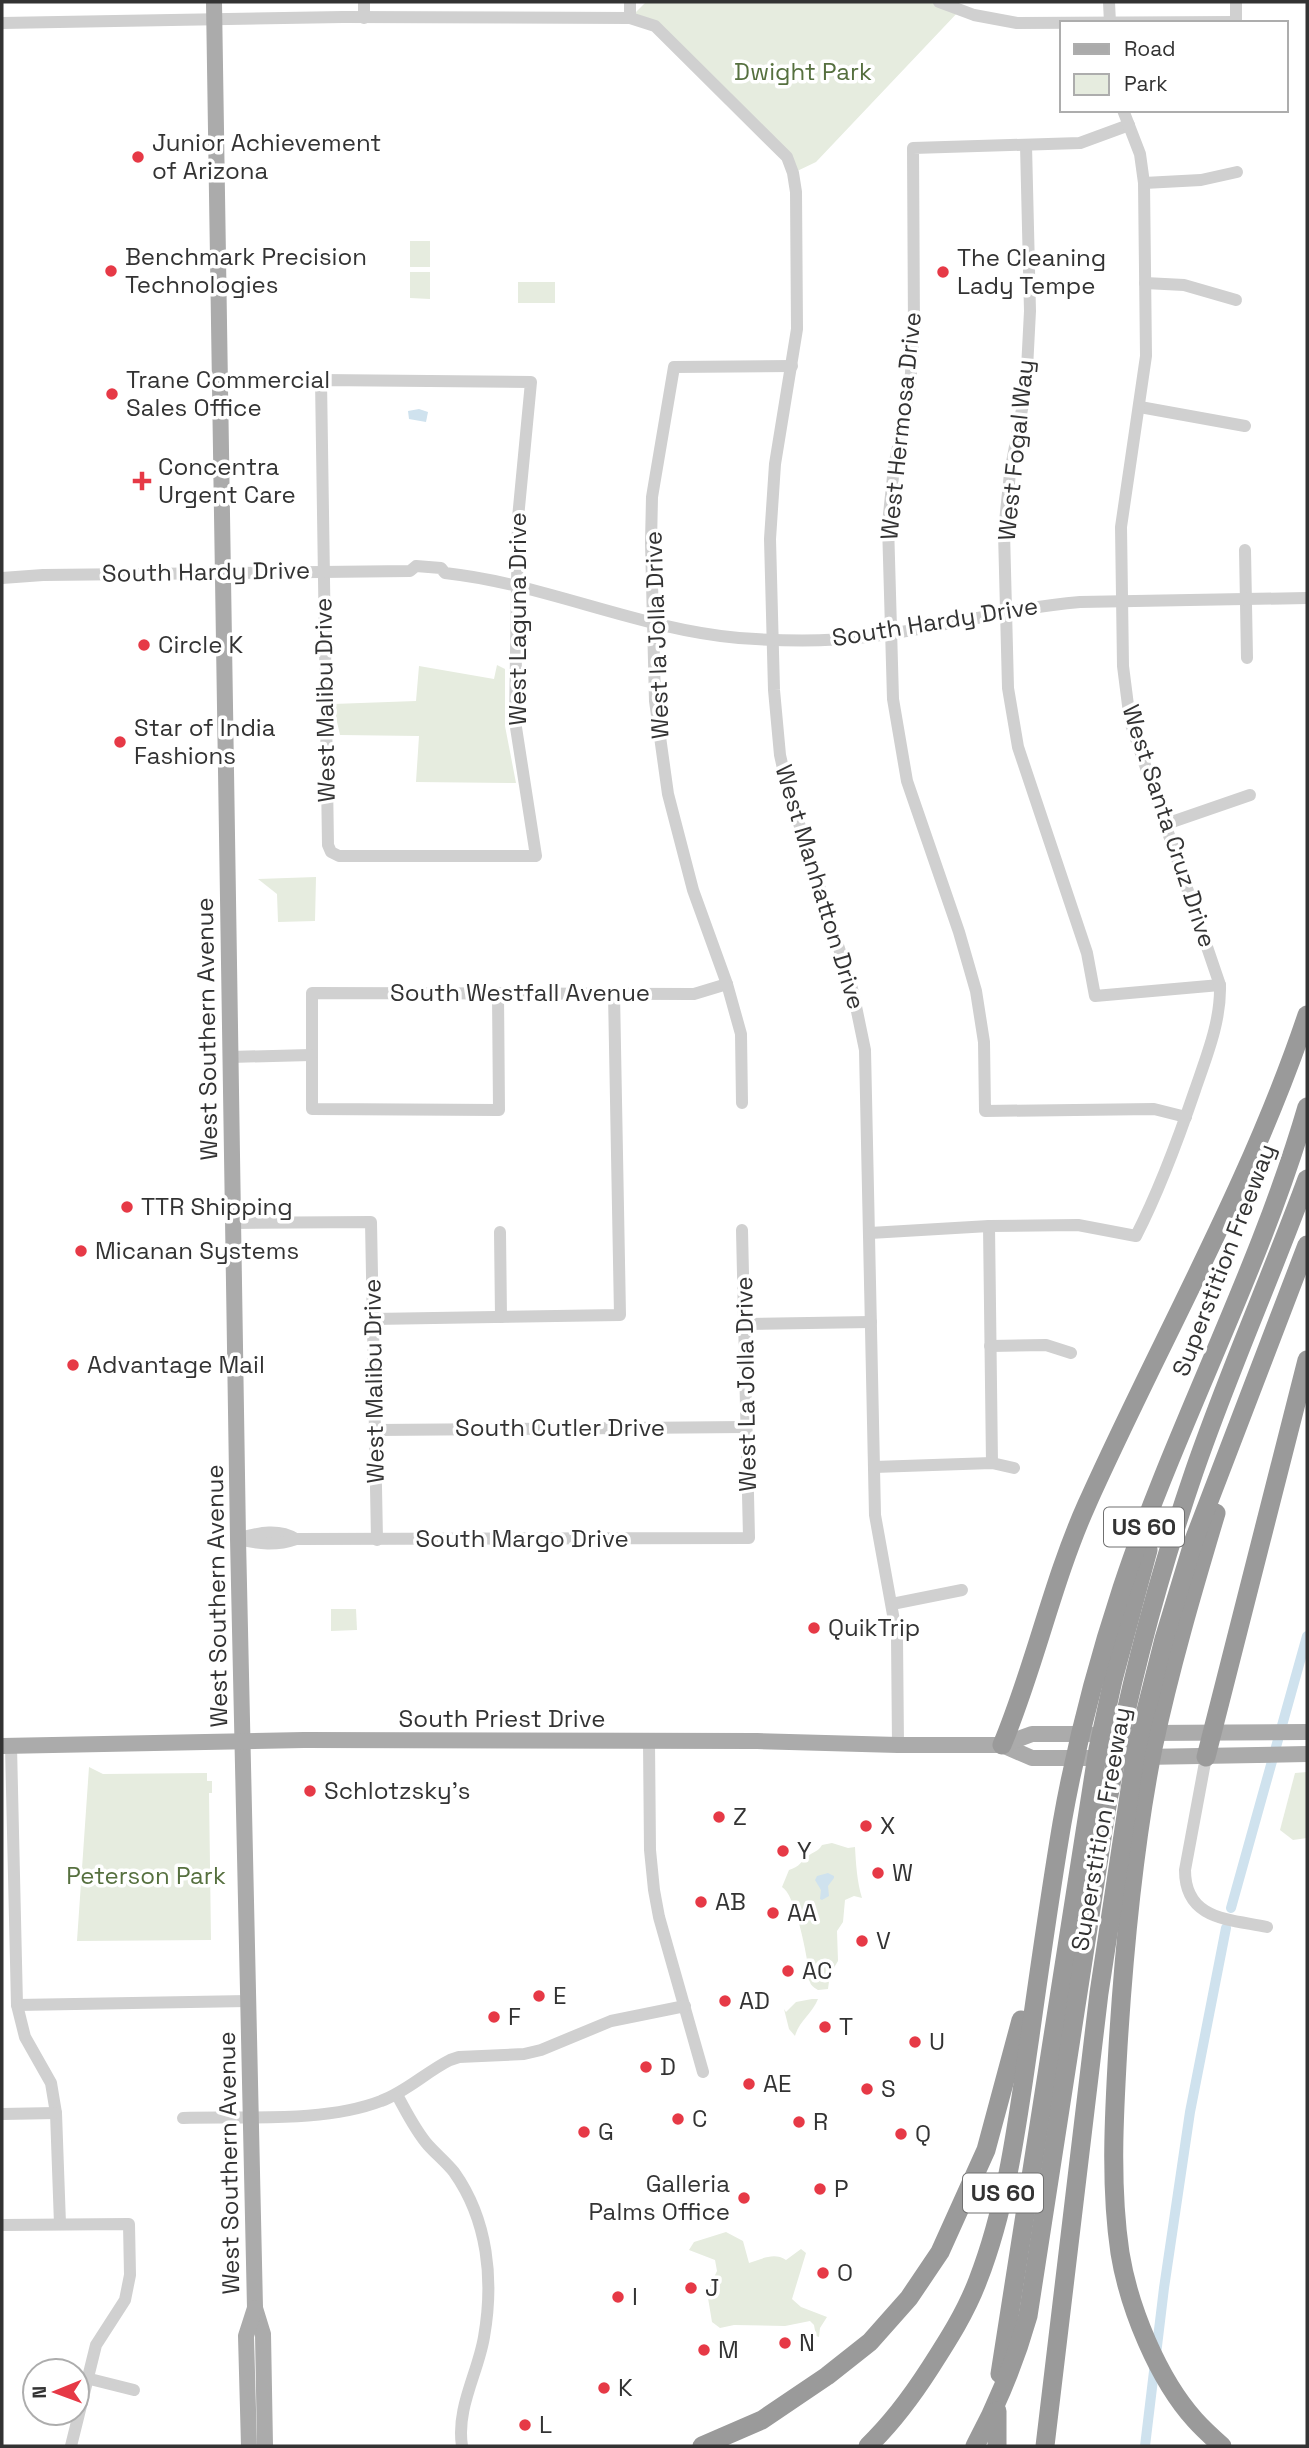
<svg xmlns="http://www.w3.org/2000/svg" width="1309" height="2448" font-family="'Space Grotesk',sans-serif">
<style>
.green{fill:#e6ecdf}
.water{fill:#cfe2ee}
.lines{fill:none;stroke-linecap:round;stroke-linejoin:round}
.canal{stroke:#cfe2ee;stroke-width:10}
.minor{stroke:#d0d0d0;stroke-width:12}
.major{stroke:#ababab;stroke-width:16}
.highway{stroke:#9a9a9a;stroke-width:19}
.poi-dot{fill:#e63946;stroke:#fff;stroke-width:2.5}
.labels{text-anchor:middle;stroke-width:7;stroke-linejoin:round;paint-order:stroke}
.shield{fill:#fff;stroke:#707070;stroke-width:2}
.shield-label{font-size:23px;font-weight:bold;fill:#333}
.park-label{font-size:24px;fill:#56703f;stroke:#fff}
.poi-label{font-size:24px;fill:#333;stroke:#fff;text-anchor:start}
.street-label{font-size:24px;fill:#333;stroke:#fff}
</style>
<rect width="100%" height="100%" fill="#fff"/>
<g class="green">
<path d="M646 2H939L960 10 816 162 793 173 787 157 655 26 630 18Z"/>
<rect x="410" y="241" width="20" height="26"/>
<path d="M410 272H430V299L410 298Z"/>
<rect x="518" y="282" width="37" height="21"/>
<path d="M497 665 505 669V726L516 783 416 782 419 736 340 735 333 704 416 701 419 666 494 679Z"/>
<path d="M316 877 315 921 278 922 277 894 258 879Z"/>
<path d="M331 1609H356L357 1630 331 1631Z"/>
<path d="M89 1767 103 1774 207 1773V1781H212V1793H209L211 1940 77 1941Z"/>
<path d="M1307 1772V1838L1293 1840 1280 1830 1295 1773Z"/>
<path d="M832 1843 848 1848 855 1847C856 1865 857 1881 862 1898L854 1896 845 1900 843 1922 837 1931 838 1961 830 1974 828 1989 818 1990C815 1988 811 1986 810 1982 807 1978 808 1971 808 1966 806 1951 795 1894 782 1887L789 1870C801 1866 800 1862 808 1856 814 1851 818 1852 822 1845Z"/>
<path d="M812 1999H818C812 2014 799 2021 795 2036L789 2029 784 2009 786 2012 796 2002Z"/>
<path d="M726 2232 743 2241 749 2263C762 2259 774 2252 786 2260L801 2249 806 2253 792 2299 801 2307 827 2317 820 2328 819 2337 816 2336 814 2325 810 2321 785 2326 734 2325 720 2328 712 2322 707 2292 717 2271 715 2260 689 2250 694 2242Z"/>
</g>
<g class="water">
<path d="M419 409 428 412 426 422 409 419 408 411Z"/>
<path d="M828 1873 834 1876V1878L828 1886 829 1896 822 1900 820 1899 821 1890 815 1880 817 1876Z"/>
</g>
<g class="lines">
<g class="canal">
<path d="M1231 1908 1307 1636"/>
<path d="M1145 2446 1164 2288 1190 2112 1226 1928"/>
</g>
<g class="minor">
<path d="M364 2V18"/>
<path d="M630 2V18"/>
<path d="M939 2 974 15 1017 23 1236 22"/>
<path d="M1109 2 1110 23"/>
<path d="M1236 2V23"/>
<path d="M2 23 343 17 630 18 655 26 787 157 793 173 796 192 797 329 775 464 770 539 774 690 780 755 787 786 853 992 865 1050 875 1515 897 1637 898 1745"/>
<path d="M1129 125 1080 143 913 148 914 331 910 386 894 467 888 524 893 699 907 781 959 932 976 991 984 1042 985 1111 1154 1109 1186 1117"/>
<path d="M1026 145 1030 311 1026 388 1010 473 1004 532 1008 688 1018 747 1087 953 1095 996 1220 985"/>
<path d="M1144 183 1201 180 1237 172"/>
<path d="M1145 283 1184 285 1236 300"/>
<path d="M321 380 531 382 518 518 515 721 536 856H339L331 852 328 845Z"/>
<path d="M1140 407 1245 426"/>
<path d="M1245 550 1247 658"/>
<path d="M2 578 43 575 410 571 416 566 441 568 445 573C545 584 638 629 739 638 781 641 824 642 866 637 938 629 1008 608 1080 602L1307 598"/>
<path d="M1166 824 1250 795"/>
<path d="M498 994 499 1110 312 1109V993L694 994 727 984"/>
<path d="M230 1057 311 1055"/>
<path d="M742 1103 741 1034 727 984 693 890 668 794 655 701 651 543 652 497 674 367 792 366"/>
<path d="M234 1223 371 1222 377 1540"/>
<path d="M989 1226 992 1463"/>
<path d="M500 1232 501 1317"/>
<path d="M870 1233 989 1226 1078 1225 1136 1236C1160 1189 1178 1140 1195 1090 1207 1055 1221 1021 1220 985L1130 721 1123 666 1121 527 1146 356 1144 183 1140 154 1123 110"/>
<path d="M373 1319 620 1315 614 993"/>
<path d="M744 1324 871 1322"/>
<path d="M990 1346 1046 1345 1071 1353"/>
<path d="M375 1430 746 1427"/>
<path d="M874 1467 992 1463 1014 1468"/>
<path d="M239 1538C259 1533 278 1528 296 1539"/>
<path d="M238 1539C259 1544 276 1546 296 1539L749 1538 742 1230"/>
<path d="M892 1604 962 1590"/>
<path d="M649 1742 650 1850 654 1890 659 1917 703 2072"/>
<path d="M11 1746 17 2005 25 2037 51 2083 56 2113 60 2224"/>
<path d="M1206 1757 1185 1870C1185 1920 1229 1919 1267 1927"/>
<path d="M17 2005 248 2001"/>
<path d="M397 2095C406 2111 415 2130 428 2145 436 2154 446 2162 454 2172 488 2220 494 2280 484 2337 478 2373 456 2408 462 2446"/>
<path d="M2 2114 56 2113"/>
<path d="M183 2118C244 2116 324 2123 381 2101 406 2092 426 2072 450 2060L459 2057 524 2054 541 2050 611 2021 685 2006"/>
<path d="M2 2225 129 2224 130 2275 125 2300 96 2345 71 2446"/>
<path d="M86 2378 134 2390"/>
</g>
<g class="major">
<path d="M214 2 238 1539 255 2308 263 2334 265 2446"/>
<path d="M1147 1733 1307 1732"/>
<path d="M1002 1745 1032 1758H1109"/>
<path d="M2 1746 304 1740 757 1741 898 1745H1002L1032 1734H1089"/>
<path d="M1142 1757 1307 1754"/>
<path d="M249 2446 246 2336 255 2308"/>
</g>
<g class="highway">
<path d="M1216 1513C1193 1590 1170 1668 1153 1748 1134 1844 1124 1949 1118 2047 1114 2115 1110 2186 1120 2253 1129 2308 1158 2379 1195 2420 1204 2430 1213 2438 1222 2446"/>
<path d="M1002 1745C1035 1666 1052 1582 1087 1504 1160 1341 1250 1185 1307 1015"/>
<path d="M1206 1757 1307 1360"/>
<path d="M1000 2374 1098 1749 1113 1680 1148 1550"/>
<path d="M702 2446 762 2420 827 2376 870 2342 909 2298 940 2252 986 2150 1021 2020"/>
<path d="M868 2446C892 2423 912 2396 930 2368 948 2340 966 2312 978 2280 1008 2203 1018 2117 1030 2036 1040 1965 1050 1894 1062 1823 1076 1744 1097 1664 1122 1588 1176 1425 1259 1272 1307 1107"/>
<path d="M975 2446C997 2405 1015 2362 1028 2316L1106 1812C1126 1697 1156 1583 1194 1472 1228 1373 1271 1277 1307 1179"/>
<path d="M997 2446V2411"/>
<path d="M1045 2446 1099 1993 1136 1750 1164 1639 1194 1540 1307 1245"/>
</g>
</g>
<g class="poi-dot">
<circle cx="138" cy="157" r="7"/>
<circle cx="111" cy="271" r="7"/>
<circle cx="943" cy="272" r="7"/>
<circle cx="112" cy="394" r="7"/>
<path d="M138.5 470.5h7v7h7v7h-7v7h-7v-7h-7v-7h7z"/>
<circle cx="144" cy="645" r="7"/>
<circle cx="120" cy="742" r="7"/>
<circle cx="127" cy="1207" r="7"/>
<circle cx="81" cy="1251" r="7"/>
<circle cx="73" cy="1365" r="7"/>
<circle cx="814" cy="1628" r="7"/>
<circle cx="310" cy="1791" r="7"/>
<circle cx="719" cy="1817" r="7"/>
<circle cx="866" cy="1826" r="7"/>
<circle cx="783" cy="1851" r="7"/>
<circle cx="878" cy="1873" r="7"/>
<circle cx="701" cy="1902" r="7"/>
<circle cx="773" cy="1913" r="7"/>
<circle cx="862" cy="1941" r="7"/>
<circle cx="788" cy="1971" r="7"/>
<circle cx="539" cy="1996" r="7"/>
<circle cx="725" cy="2001" r="7"/>
<circle cx="494" cy="2017" r="7"/>
<circle cx="825" cy="2027" r="7"/>
<circle cx="915" cy="2042" r="7"/>
<circle cx="646" cy="2067" r="7"/>
<circle cx="749" cy="2084" r="7"/>
<circle cx="867" cy="2089" r="7"/>
<circle cx="678" cy="2119" r="7"/>
<circle cx="799" cy="2122" r="7"/>
<circle cx="584" cy="2132" r="7"/>
<circle cx="901" cy="2134" r="7"/>
<circle cx="820" cy="2189" r="7"/>
<circle cx="744" cy="2198" r="7"/>
<circle cx="823" cy="2273" r="7"/>
<circle cx="691" cy="2288" r="7"/>
<circle cx="618" cy="2297" r="7"/>
<circle cx="785" cy="2343" r="7"/>
<circle cx="704" cy="2350" r="7"/>
<circle cx="604" cy="2388" r="7"/>
<circle cx="525" cy="2425" r="7"/>
</g>
<g class="labels">
<g class="shield">
<rect x="1104" y="1507.5" width="80" height="39" rx="5"/>
<rect x="963" y="2173.5" width="80" height="39" rx="5"/>
</g>
<g class="shield-label">
<text x="1144" y="1535">US 60</text>
<text x="1003" y="2201">US 60</text>
</g>
<g class="park-label">
<text x="803" y="80">Dwight Park</text>
<text x="146" y="1884">Peterson Park</text>
</g>
<g class="poi-label">
<text x="152" y="151">Junior Achievement<tspan x="152" dy="28">of Arizona</tspan></text>
<text x="125" y="265">Benchmark Precision<tspan x="125" dy="28">Technologies</tspan></text>
<text x="957" y="266">The Cleaning<tspan x="957" dy="28">Lady Tempe</tspan></text>
<text x="126" y="388">Trane Commercial<tspan x="126" dy="28">Sales Office</tspan></text>
<text x="158" y="475">Concentra<tspan x="158" dy="28">Urgent Care</tspan></text>
<text x="158" y="653">Circle K</text>
<text x="134" y="736">Star of India<tspan x="134" dy="28">Fashions</tspan></text>
<text x="141" y="1215">TTR Shipping</text>
<text x="95" y="1259">Micanan Systems</text>
<text x="87" y="1373">Advantage Mail</text>
<text x="828" y="1636">QuikTrip</text>
<text x="324" y="1799">Schlotzsky's</text>
<text x="733" y="1825">Z</text>
<text x="880" y="1834">X</text>
<text x="797" y="1859">Y</text>
<text x="892" y="1881">W</text>
<text x="715" y="1910">AB</text>
<text x="787" y="1921">AA</text>
<text x="876" y="1949">V</text>
<text x="802" y="1979">AC</text>
<text x="553" y="2004">E</text>
<text x="739" y="2009">AD</text>
<text x="508" y="2025">F</text>
<text x="839" y="2035">T</text>
<text x="929" y="2050">U</text>
<text x="660" y="2075">D</text>
<text x="763" y="2092">AE</text>
<text x="881" y="2097">S</text>
<text x="692" y="2127">C</text>
<text x="813" y="2130">R</text>
<text x="598" y="2140">G</text>
<text x="915" y="2142">Q</text>
<text x="730" y="2192" text-anchor="end">Galleria<tspan x="730" dy="28">Palms Office</tspan></text>
<text x="834" y="2197">P</text>
<text x="837" y="2281">O</text>
<text x="705" y="2296">J</text>
<text x="632" y="2305">I</text>
<text x="799" y="2351">N</text>
<text x="718" y="2358">M</text>
<text x="618" y="2396">K</text>
<text x="539" y="2433">L</text>
</g>
<g class="street-label">
<text transform="translate(901 426) rotate(-84)" y="8">West Hermosa Drive</text>
<text transform="translate(1016 450) rotate(-84)" y="8">West Fogal Way</text>
<text transform="translate(206 572) rotate(-1)" y="8">South Hardy Drive</text>
<text transform="translate(518 619) rotate(-90)" y="8">West Laguna Drive</text>
<text transform="translate(935 622) rotate(-9)" y="8">South Hardy Drive</text>
<text transform="translate(657 635) rotate(-92)" y="8">West la Jolla Drive</text>
<text transform="translate(325 700) rotate(-91)" y="8">West Malibu Drive</text>
<text transform="translate(1169 826) rotate(72)" y="8">West Santa Cruz Drive</text>
<text transform="translate(820 887) rotate(73)" y="8">West Manhatton Drive</text>
<text x="520" y="1001">South Westfall Avenue</text>
<text transform="translate(207 1029) rotate(-91)" y="8">West Southern Avenue</text>
<text transform="translate(1224 1260) rotate(-69)" y="8">Superstition Freeway</text>
<text transform="translate(374 1381) rotate(-91)" y="8">West Malibu Drive</text>
<text transform="translate(746 1384) rotate(-91)" y="8">West La Jolla Drive</text>
<text x="560" y="1436">South Cutler Drive</text>
<text x="522" y="1547">South Margo Drive</text>
<text transform="translate(217 1596) rotate(-91)" y="8">West Southern Avenue</text>
<text x="502" y="1727">South Priest Drive</text>
<text transform="translate(1101 1829) rotate(-80)" y="8">Superstition Freeway</text>
<text transform="translate(229 2163) rotate(-91)" y="8">West Southern Avenue</text>
</g>
</g>
<rect width="1309" height="2448" fill="none" stroke="#333333" stroke-width="7"/>
<rect x="1060" y="21" width="228" height="91" fill="#ffffff" stroke="#adadad" stroke-width="2"/>
<rect x="1074" y="44" width="35" height="10" fill="#ababab" stroke="#adadad" stroke-width="2"/>
<text x="1124" y="56" font-size="21" fill="#333333">Road</text>
<rect x="1074" y="74" width="35" height="21" fill="#e6ecdf" stroke="#adadad" stroke-width="2"/>
<text x="1124" y="91" font-size="21" fill="#333333">Park</text>
<g transform="translate(56 2392) rotate(269)"><circle r="33" fill="#ffffff" stroke="#adadad" stroke-width="2"/>
<path d="M0-5L12 26L0 18L-12 26Z" fill="#e63946"/>
<text y="-10" font-size="19" font-weight="bold" text-anchor="middle" fill="#333333">N</text>
</g>
</svg>
